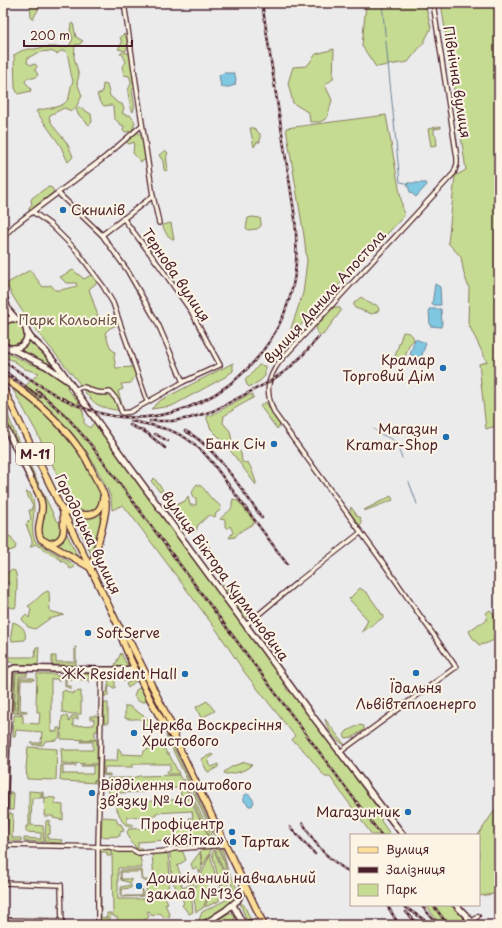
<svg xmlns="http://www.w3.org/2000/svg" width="502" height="928" font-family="'Playpen Sans',sans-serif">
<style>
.green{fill:#c5db91;stroke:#887d5e}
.water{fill:#80c8e1;stroke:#6a8498}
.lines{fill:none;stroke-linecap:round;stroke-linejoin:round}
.stream{stroke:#6a8498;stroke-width:1}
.street-casing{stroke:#4a1f2b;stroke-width:6}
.secondary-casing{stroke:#4a1f2b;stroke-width:8}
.primary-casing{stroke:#4a1f2b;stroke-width:8}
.street{stroke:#fcf5e5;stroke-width:3.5}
.secondary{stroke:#fcf5e5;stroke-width:5}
.primary{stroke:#fcde96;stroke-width:5.5}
.rail-casing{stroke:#4a1f2b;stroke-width:2.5}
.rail{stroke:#fcf5e5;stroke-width:1;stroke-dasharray:3;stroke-linecap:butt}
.poi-dot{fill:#1f6fb2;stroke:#fcf5e5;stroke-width:1.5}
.labels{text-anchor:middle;stroke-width:4;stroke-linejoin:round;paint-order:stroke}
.shield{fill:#fcf5e5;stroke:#7f5f63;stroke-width:1}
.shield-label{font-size:13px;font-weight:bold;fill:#4a1f2b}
.street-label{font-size:14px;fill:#4a1f2b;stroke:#fcf5e5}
.poi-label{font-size:14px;fill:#4a1f2b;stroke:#fcf5e5;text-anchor:start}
.park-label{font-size:14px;fill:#694e44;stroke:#fcf5e5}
</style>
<rect width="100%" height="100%" fill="#ecebec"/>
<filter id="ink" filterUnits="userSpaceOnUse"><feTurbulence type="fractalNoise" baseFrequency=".025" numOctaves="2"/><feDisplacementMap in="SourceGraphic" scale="8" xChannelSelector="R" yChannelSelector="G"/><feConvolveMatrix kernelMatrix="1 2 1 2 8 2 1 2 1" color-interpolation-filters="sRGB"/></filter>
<g filter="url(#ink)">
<g class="green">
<path d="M30 3H38L36 6 39 8 33 19 31 18Z"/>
<path d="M366 3H425L431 28 424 42 408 62 376 67 362 46Z"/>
<path d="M441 3H499V425L486 429 479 364 487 362 468 323 469 288 464 274 461 257 448 243 455 176 466 170Z"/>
<path d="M73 23 76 37 83 41 80 44 75 45 74 57 79 76 77 82 82 96 75 109 72 111 64 108 50 115 49 117C52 126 58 132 64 139 68 144 71 151 73 157L68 162 60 145 36 111C46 107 64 110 69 97 71 91 70 86 73 81 70 73 69 56 66 51H61L57 54C48 48 36 53 28 58L27 63 31 65 35 64 37 66 35 70 38 75 34 78H27L25 82 30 87 31 91 18 94 15 88 14 55 21 51 28 49H35L44 47H66L70 45 73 38 70 30 71 24Z"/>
<path d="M124 34C129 39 128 45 126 51L118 49 122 43 120 37Z"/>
<path d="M334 49 333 79 325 85 332 100 327 118 320 122H310L309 113 293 103 288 83 293 67 307 66 316 54Z"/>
<path d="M123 52 131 54C133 65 134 76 135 87L132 90C133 98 136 106 133 112L131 108 128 93C128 85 134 85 129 76L124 75 122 66 126 62 123 55 120 54Z"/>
<path d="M103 84 107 85 110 96 118 103 122 104 124 109 122 113 126 115H130L135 122 132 131 125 132 123 131 124 126 121 125 114 118 113 107 111 105 104 106 99 100 97 94 102 93Z"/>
<path d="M79 107 91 114 92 122 89 125 78 114 76 109Z"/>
<path d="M386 115 404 216 287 340 303 293 307 261 304 236 286 128Z"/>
<path d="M441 126V128L434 129V134L436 136 437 145 431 146 428 129Z"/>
<path d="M250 128H254L260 134V142H257L254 147Z"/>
<path d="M136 132C146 135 143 144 145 152 145 155 146 157 146 159L141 162 133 153 134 142 129 144 126 142V139Z"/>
<path d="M166 151 168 153C164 159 170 166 166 171L164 170 163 161 159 155 163 152Z"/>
<path d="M49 187 52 188 54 192 29 211V207L32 205 31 200 32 198 46 188Z"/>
<path d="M253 217 260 218 261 222V226L257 229 248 230 246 228 248 218Z"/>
<path d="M171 223 174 240 167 235 162 225Z"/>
<path d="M30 270 43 287 51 285 55 290H61L77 286 76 283H66L60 277 73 270 84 279 91 275 98 282 89 289 99 319 114 321 117 325 110 328 105 333 111 349 115 352 114 358 116 368 133 367 136 374 131 383 121 384 123 389 118 391 124 411C116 410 106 409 98 405 88 399 83 388 76 379 52 349 24 319 6 284Z"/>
<path d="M361 297C364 299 366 301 369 303 374 305 377 303 379 309L378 311 372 314 355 308 354 306V303Z"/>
<path d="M334 307H337L340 308 341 311 323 335H320L317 333 316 327Z"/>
<circle cx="13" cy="333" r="12"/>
<path d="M403 332C410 333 412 333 414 340L409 345 404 360 394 359Z"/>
<path d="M30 340 40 348 58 369 21 350 27 345Z"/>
<path d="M3 351 24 361 54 373 68 386 67 389C77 400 85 407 84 423L90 428 94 422 284 682 283 683 287 688 286 689 288 691 292 692 382 814V817L381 821 391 835H372L330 777H325C315 764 305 750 292 740L295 736 245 673 218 632 134 519 123 505 112 510 111 498 107 488 86 450H83C67 426 46 406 23 388L39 373 25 369 14 361 3 356Z"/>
<path d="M233 363V371L225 377 172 406 151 409 161 400Z"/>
<path d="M259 365 265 366V376L260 381 249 387 247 385 245 379 249 377Z"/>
<path d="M11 386 29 399 44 412 75 447 101 493 102 496 98 508 88 514 76 511 73 507 36 431Z"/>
<path d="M253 394V398L232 410H233L224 416 223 423 230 431 232 441 237 442V448L241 453 242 462C244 463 247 462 248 463 250 464 255 479 256 482V485L224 442 211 429 207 419V416L212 415 246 396Z"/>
<path d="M266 402 280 425 277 429 260 406Z"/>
<path d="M3 403 17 438 55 518 61 525V534L56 540H47L42 536C39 525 45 511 44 499L3 416Z"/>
<path d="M154 478 163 490 160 492 151 481Z"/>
<path d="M197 484C205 487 206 493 211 498 215 503 220 502 221 510L216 513 215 517 209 515 198 525 196 531 191 533 189 531 174 510 176 505 185 501 188 496 190 505H196V498H193C191 493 194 487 197 484Z"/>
<path d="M26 492 30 493C40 510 27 526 36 542L70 562 75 567 70 569 67 564 35 544 31 547H30L32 544V540L26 524 31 519 29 510H32L31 508 33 507Z"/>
<path d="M391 496 393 500 364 511V510Z"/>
<path d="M233 499 238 501 254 521V523C246 529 241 529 235 537L229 538 233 532 230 526 227 529 225 526V520L220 519C224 514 230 512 232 507V503Z"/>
<path d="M103 507 104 509 92 556 73 516 88 517Z"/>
<path d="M351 507 358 517H360L361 518 360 519 362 523 359 525 350 512Z"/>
<path d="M66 532 79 559 55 544 63 540Z"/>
<path d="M7 535 11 537 16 545 15 549 3 553V536Z"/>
<path d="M199 535 209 546 210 551H208L200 546V541L197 536Z"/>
<path d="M12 570 15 571C19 581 16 595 16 606L15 608 9 607V583L6 582 5 576 9 571Z"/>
<path d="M223 584 244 612 249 617C245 618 243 616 241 613V611L222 586Z"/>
<path d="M360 588 367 593 380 611 381 614H383L384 617 362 632 368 620 349 599Z"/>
<path d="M48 591 49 592 50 611 64 615 49 619 35 629 28 627 22 619 24 616 26 615 29 618 31 609 28 606C36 602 39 594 48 591Z"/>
<path d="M490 610 493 613 495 618 499 620C499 624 500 630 499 634 496 641 486 644 479 645L472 637 469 631 480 623H483L487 620 486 613Z"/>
<path d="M13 622C21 625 27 629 25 640L12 641 11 635Z"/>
<path d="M36 647H39L38 665H14L13 662H3V657H35Z"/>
<path d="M75 647H76V665H52V656H56V662H75Z"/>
<path d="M121 653 126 663 128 662 127 666 122 667H114Z"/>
<path d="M13 673H15L13 713 11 711Z"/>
<path d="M16 673H27V676H19L17 712 23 714 14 713Z"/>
<path d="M118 673 133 674 136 677V681L128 688 126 684 135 679 133 676 124 681Z"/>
<path d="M37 674H55L57 676H60V681H58L57 679H51V731L57 732V728H60V736L57 740 45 741 43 745H33L31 743H41L42 732 16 730 15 736H13L14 715 23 716V723L39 724 40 712H37V705L36 704Z"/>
<path d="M65 674H89V683L88 680 66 679V686H71V689L65 686Z"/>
<path d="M104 676H115V688H112V686H109L108 696H104V693L107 692 109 680H104Z"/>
<path d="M6 677H7L3 756Z"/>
<path d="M20 678H34V680H21L20 710 27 711V712H18Z"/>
<path d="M141 687 147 700 144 702 138 701 134 696 136 690Z"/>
<path d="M65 690 72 694 74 692 81 691V714H72L62 712V692Z"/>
<path d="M207 701 215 711 201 718 196 707Z"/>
<rect x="104" y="703" width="4" height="20"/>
<path d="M125 706H129L151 721 155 730 153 731 147 728C140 713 136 722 125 718Z"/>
<path d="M63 716H67L69 722 72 716H78V719H73V726L94 725V719H90V716H98V731H95V738L97 740 61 739 62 717Z"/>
<path d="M325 719 345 745C336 741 327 729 325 719Z"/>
<path d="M359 725 364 726V730L353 737 346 738 344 735 347 731Z"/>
<path d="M166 736H168L174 748 219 843 218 844Z"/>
<path d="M97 740V764L61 763 62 762 61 748H64V750H93V742H81V741Z"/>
<path d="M161 741 167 754H169L179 774H167V771H170V764H133V767H105L104 774H110V776L103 775V761H117L118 748 121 751V754L143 755 144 751 154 747Z"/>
<path d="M28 747 57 749 56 780 27 779 26 768Z"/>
<path d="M212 754 213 756 209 758 208 761 209 765 212 767 218 764V767L209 772 207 771 201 759Z"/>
<path d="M245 762 252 764C247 771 234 774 225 774L224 772 233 766Z"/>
<path d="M61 765H76V766H63V774H93V766H81V765H97V780L93 781H97V783L62 781 60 780Z"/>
<path d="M179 775 190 798H179V795H181V788L145 789V792L116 793V800H121V803H117C112 798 105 788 106 780L108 778H132L139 776Z"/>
<path d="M184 779 216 845H213L183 780Z"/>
<path d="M29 791 43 792V797L55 798V804L63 805V820L53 818V816H44L45 798H42V793H41V798H32L31 825 43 826 44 842 24 841V838L41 839V833L26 832V826H29Z"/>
<path d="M10 792H12V794H14L13 810H9Z"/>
<path d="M190 799 201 822H190L189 818H193L192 811 156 813V816L127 817V824H132V827H128L122 821 116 807 117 805 147 803 151 801Z"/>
<path d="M499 804V897L495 894 479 896V835H478Z"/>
<path d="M9 813 13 814 12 838H21V841H11L8 839Z"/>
<path d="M102 817 116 818 118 824H121L124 831 120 832V836L101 837Z"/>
<path d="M50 820 48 825H50V834H48V839L62 840V843L45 842 46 821Z"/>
<path d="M191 823 203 824 212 845 201 846V843L204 842 203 835 167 837V840L138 842V848H142L143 851H138L134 845 132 844 127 832 129 829 155 828 156 829 163 825 185 824 187 827 189 826Z"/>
<path d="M102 848H109L111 850V856H107V852H101V917L107 918V913H111L109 925H99V850Z"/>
<path d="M212 848 203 866 200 849Z"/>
<path d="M219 848 222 849C225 856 225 861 227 868 230 877 239 886 237 896L228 877 226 863Z"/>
<path d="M215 849H218L225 864V874Z"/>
<path d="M114 850 132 851 140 856 142 868H118V899H145L147 885 169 882V884L168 886 169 889 163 893 168 903 165 904 170 916 165 918 160 913 152 916 149 911 147 912 149 916 148 918 135 925H116L118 918 113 916V913L112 851Z"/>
<path d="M182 850 186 860 177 866 181 875 178 877 183 888 191 884 189 880 198 875 191 891 193 912 189 914 182 905 184 903 172 880 170 853 172 851Z"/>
<path d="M214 850 226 879 220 885 212 853Z"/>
<path d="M200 852 202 868 200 873 197 868 193 869 191 864Z"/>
<path d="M152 853H168L170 878 168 880 149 883 141 879V872H121V879H131V883L121 880 120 872 121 870H142L143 880H154Z"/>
<path d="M210 854 216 878H211L209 880 201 875Z"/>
<path d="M200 877 208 882 207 885 210 891 203 908 196 912 193 892Z"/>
<path d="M226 880 232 893V894L220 887Z"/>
<path d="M131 885V888L122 889V896H141L142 889 143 891V896L121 897V887Z"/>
<path d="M218 888 220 890 219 901 205 907 211 890Z"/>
<path d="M234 896 235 898 217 914 200 924 199 920 202 912Z"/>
<path d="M240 903 244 905 251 920 246 919Z"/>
<path d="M426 905H451L464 919V925H430L436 919Z"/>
<path d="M229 913H232L235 917C233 928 218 925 210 925Z"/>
</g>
<g class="water">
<path d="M224 73H234L236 78 235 85 229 87H221L219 75Z"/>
<path d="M407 183H426L427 185 416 197 410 192Z"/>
<path d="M435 284 440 287 441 305H432Z"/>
<path d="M429 309H441L442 323 441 327 430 326Z"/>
<path d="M415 339 426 343 421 358 410 355Z"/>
<path d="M246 794C250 794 252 798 254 802L252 806H249L244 801V796Z"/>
</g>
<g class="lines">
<g class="stream">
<path d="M382 3 400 182 406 183"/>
<path d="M374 429C381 436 387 436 393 440 398 444 399 452 402 458"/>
<path d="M409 482 417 504"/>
</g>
<defs>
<g id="street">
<path d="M124 3 153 196 159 223"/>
<path d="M58 193 102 235 127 270 158 324 183 382"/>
<path d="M33 212 51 225 77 251 103 286 113 303 147 401"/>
<path d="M102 235 153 196"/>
<path d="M3 237 15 225 104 158 142 125"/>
<path d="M75 390C86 383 86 390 96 392 101 393 106 393 110 392L117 400 122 413 130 412 183 382 220 365 191 311 161 268 123 218"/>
<path d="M246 625 295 584 360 533"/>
<path d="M340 752 456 667 384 564 275 414C265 393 266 380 280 361L454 173 457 164V158L433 3"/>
<path d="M3 845 110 847 119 850H133L138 853 167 851 173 849 226 845"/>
<path d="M3 883 61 885 62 925"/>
<path d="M3 920 62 921"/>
<path d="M472 922 478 916"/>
<path d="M98 925V847L102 670"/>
</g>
<g id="secondary">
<path d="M3 294 8 310 16 319"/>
<path d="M3 323C25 305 40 349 11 348"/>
<path d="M27 332 31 338 45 351 60 369 129 466 200 563 314 718 403 835"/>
<path d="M3 345 46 366 65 379"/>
<path d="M3 422 32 481"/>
<path d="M3 834 10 670 15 668 102 670H124L135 668"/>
<path d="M233 905 243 924"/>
<path d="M456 905 475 925"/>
<path d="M203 925 226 910 238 900 244 883"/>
<path d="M240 925 262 921"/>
</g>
<g id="primary">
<path d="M3 378C33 397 60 421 81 451 87 459 91 469 95 477 100 485 105 494 106 503 107 519 95 551 91 568"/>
<path d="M3 388 118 625 130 642 173 728 176 741 264 925"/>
<path d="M32 481C36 489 41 496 42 505 43 516 35 529 41 539L91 568"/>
<path d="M63 510C79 515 101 522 103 497"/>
<path d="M48 544C67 541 64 529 63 514"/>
<path d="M119 630C126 653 138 675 149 697 157 712 164 727 175 739"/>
</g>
</defs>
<use href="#street" class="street-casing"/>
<use href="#secondary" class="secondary-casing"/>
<use href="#primary" class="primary-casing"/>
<use href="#street" class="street"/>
<use href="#secondary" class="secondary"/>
<use href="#primary" class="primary"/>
<defs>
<g id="rail">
<path d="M3 361C38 384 70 409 113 416 197 428 276 366 293 285 298 263 297 241 295 218L262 3"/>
<path d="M3 370 40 397"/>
<path d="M37 390 68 418 91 445 381 835"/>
<path d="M130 421C165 427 188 432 211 461L287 564"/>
<path d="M150 421H172L190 418 213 411 269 382 287 370 301 357 319 337"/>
<path d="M130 425 147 433 165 448"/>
<path d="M185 431C214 444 244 493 262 518"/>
<path d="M155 434 168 441"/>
<path d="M303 823C316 847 328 859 351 873"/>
<path d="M290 827 315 854"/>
<path d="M387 905 399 925"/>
<path d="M402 905 432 925"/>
<path d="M421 905 438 925"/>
<path d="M433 905 448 925"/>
<path d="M406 912 419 925"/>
</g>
</defs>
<use href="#rail" class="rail-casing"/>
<use href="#rail" class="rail"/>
</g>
</g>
<g class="poi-dot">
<circle cx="63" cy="210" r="4"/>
<circle cx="443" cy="368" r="4"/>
<circle cx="446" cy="437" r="4"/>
<circle cx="274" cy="444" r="4"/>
<circle cx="88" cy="633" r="4"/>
<circle cx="416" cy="673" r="4"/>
<circle cx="185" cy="674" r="4"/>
<circle cx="134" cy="733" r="4"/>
<circle cx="92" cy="793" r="4"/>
<circle cx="408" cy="812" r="4"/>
<circle cx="232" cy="832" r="4"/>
<circle cx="233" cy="842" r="4"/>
<circle cx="139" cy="886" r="4"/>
</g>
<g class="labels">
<rect class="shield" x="16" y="443" width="38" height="22" rx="3"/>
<g class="shield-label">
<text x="35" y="459">М-11</text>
</g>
<g class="street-label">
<text transform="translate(457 82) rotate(81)" y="5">Північна вулиця</text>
<text transform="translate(176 275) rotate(56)" y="5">Тернова вулиця</text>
<text transform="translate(325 297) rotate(-48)" y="5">вулиця Данила Апостола</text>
<text transform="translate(88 534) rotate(64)" y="5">Городоцька вулиця</text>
<text transform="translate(225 576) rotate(54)" y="5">вулиця Віктора Курмановича</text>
</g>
<g class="poi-label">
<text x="71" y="215">Скнилів</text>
<text x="435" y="365" text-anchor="end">Крамар<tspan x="435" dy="16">Торговий Дім</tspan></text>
<text x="438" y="434" text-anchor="end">Магазин<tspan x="438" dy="16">Kramar-Shop</tspan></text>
<text x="266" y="449" text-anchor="end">Банк Січ</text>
<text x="96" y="638">SoftServe</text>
<text x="177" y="679" text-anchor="end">ЖК Resident Hall</text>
<text x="416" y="693" text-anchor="middle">Їдальня<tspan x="416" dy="16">Львівтеплоенерго</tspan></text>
<text x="142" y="730">Церква Воскресіння<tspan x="142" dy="16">Христового</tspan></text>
<text x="100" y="790">Відділення поштового<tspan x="100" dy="16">зв’язку № 40</tspan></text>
<text x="400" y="817" text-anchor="end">Магазинчик</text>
<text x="224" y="829" text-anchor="end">Профіцентр<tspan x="224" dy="16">«Квітка»</tspan></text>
<text x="241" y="847">Тартак</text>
<text x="147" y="883">Дошкільний навчальний<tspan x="147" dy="16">заклад №136</tspan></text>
</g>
<g class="park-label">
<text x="68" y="325">Парк Кольонія</text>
</g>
</g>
<rect width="502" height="928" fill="none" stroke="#fcf5e5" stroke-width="16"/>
<rect x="8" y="8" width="486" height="912" fill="none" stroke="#4a1f2b" stroke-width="1.5" filter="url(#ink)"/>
<rect x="350" y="834" width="130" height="72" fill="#fcf5e5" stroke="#b59f9b"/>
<rect x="358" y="847" width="20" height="6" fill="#fcde96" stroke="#b59f9b"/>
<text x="386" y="854" font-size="12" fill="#4a1f2b">Вулиця</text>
<rect x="358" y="867" width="20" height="6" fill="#4a1f2b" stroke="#b59f9b"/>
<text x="386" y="874" font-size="12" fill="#4a1f2b">Залізниця</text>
<rect x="358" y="884" width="20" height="12" fill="#c5db91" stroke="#b59f9b"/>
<text x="386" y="894" font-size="12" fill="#4a1f2b">Парк</text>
<path d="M24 40v6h108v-6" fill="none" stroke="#4a1f2b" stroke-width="2"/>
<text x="30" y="40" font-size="12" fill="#4a1f2b" stroke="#fcf5e5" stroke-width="3" paint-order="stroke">200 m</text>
</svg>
